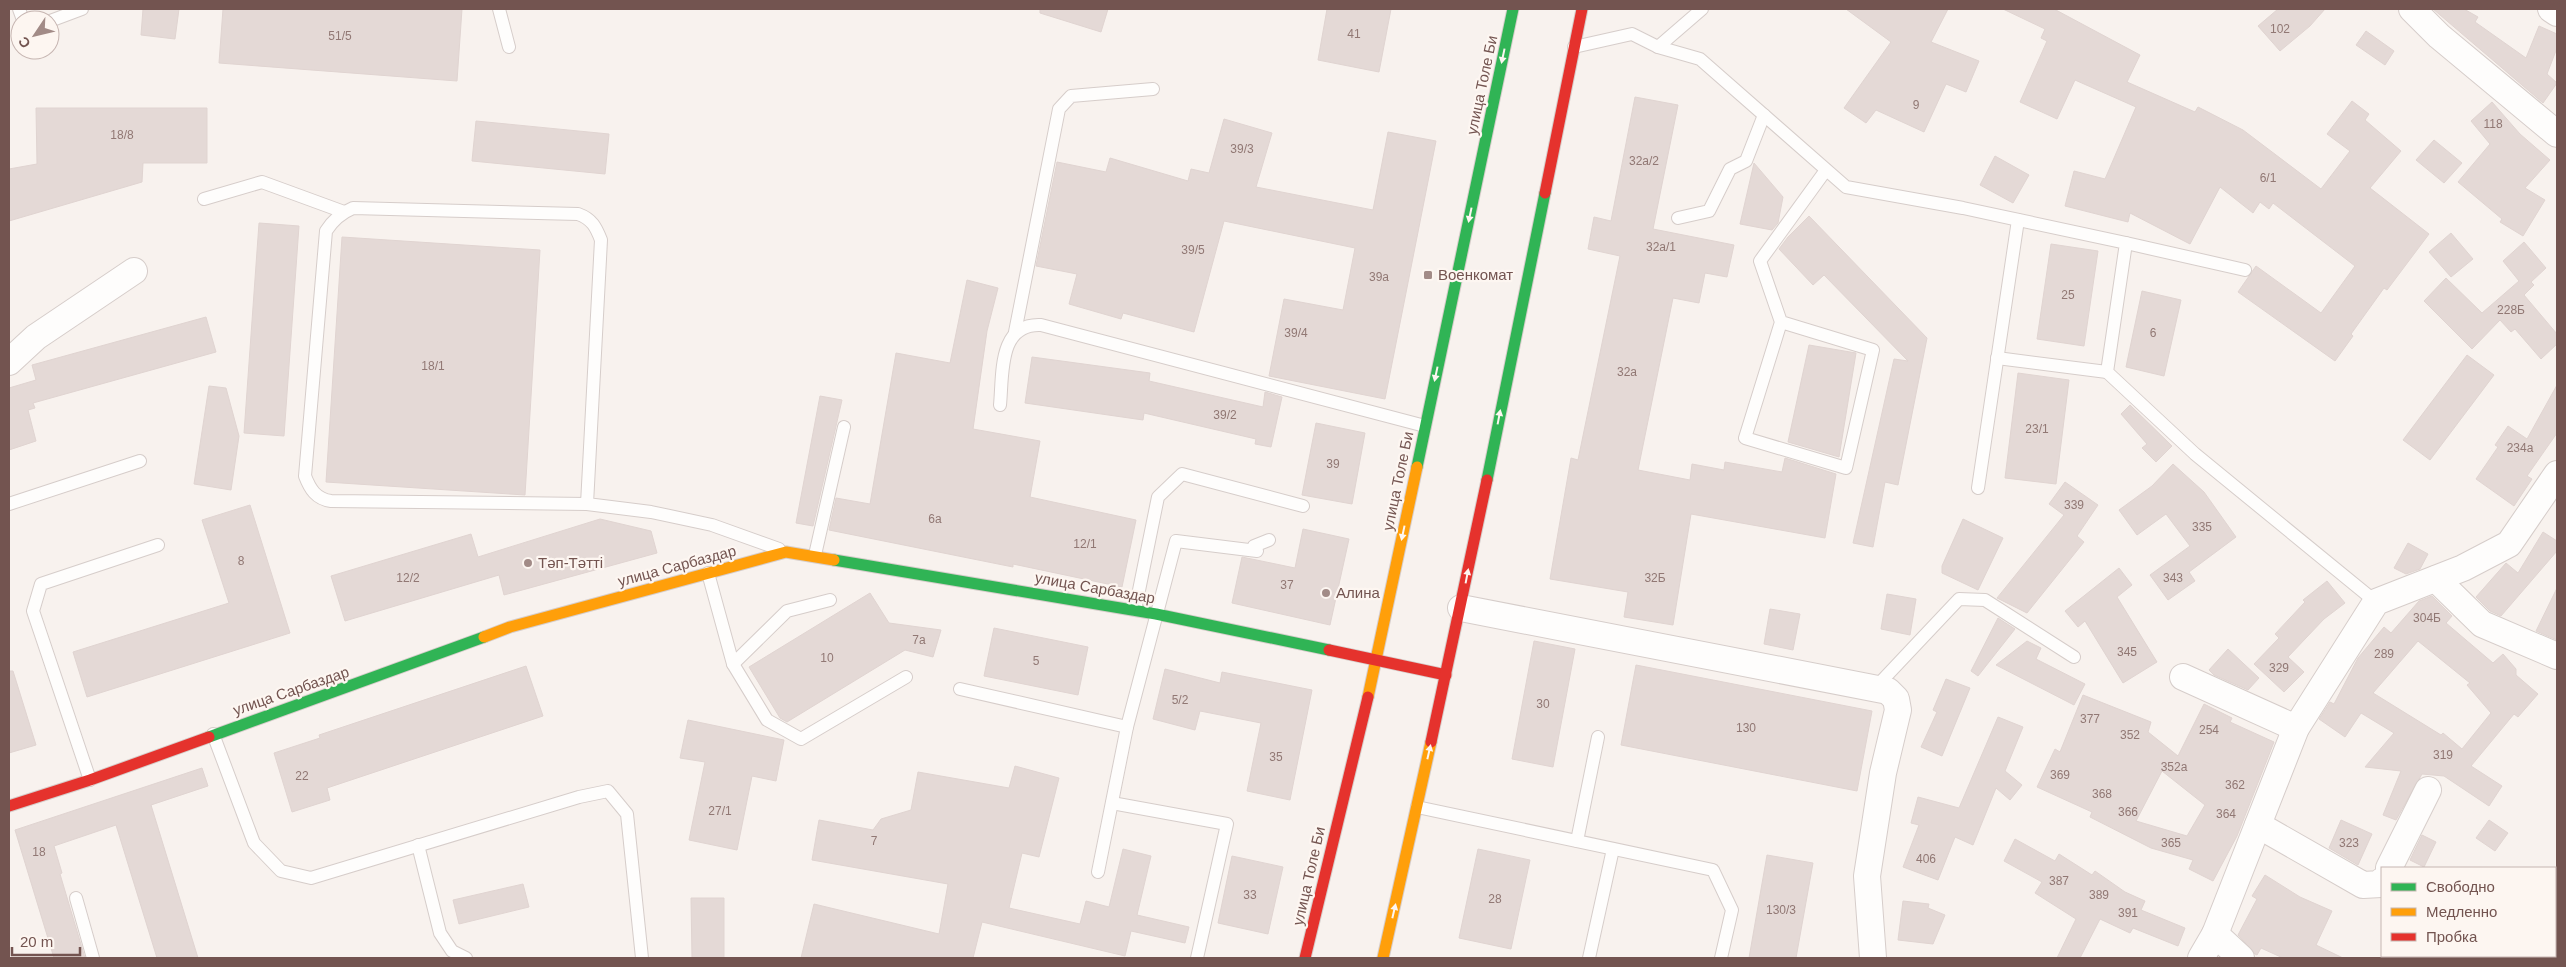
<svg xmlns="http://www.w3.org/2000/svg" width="2566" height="967" font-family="Helvetica,sans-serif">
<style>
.park{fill:#e9ecda}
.building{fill:#e4d9d6;stroke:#e0d4d1;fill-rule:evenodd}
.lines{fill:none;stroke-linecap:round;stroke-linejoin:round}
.lane-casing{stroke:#d6cdca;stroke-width:14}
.street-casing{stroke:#d6cdca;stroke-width:28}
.fast-casing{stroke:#d6cdca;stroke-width:13}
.slow-casing{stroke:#d6cdca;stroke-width:13}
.jam-casing{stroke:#d6cdca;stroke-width:13}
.lane{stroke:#fefdfc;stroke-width:12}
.street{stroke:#fefdfc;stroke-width:26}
.fast{stroke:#30b455;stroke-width:11}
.slow{stroke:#ff9f0a;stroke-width:11}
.jam{stroke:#e5322d;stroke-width:11}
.oneway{fill:#fdf6f1}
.poi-dot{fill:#a28b87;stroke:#fdf6f1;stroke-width:2}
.labels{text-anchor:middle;stroke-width:4.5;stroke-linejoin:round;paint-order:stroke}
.number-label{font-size:12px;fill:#917874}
.street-label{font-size:15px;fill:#735450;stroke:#fdf6f1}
.poi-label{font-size:15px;fill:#735450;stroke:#fdf6f1;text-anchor:start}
</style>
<rect width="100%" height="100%" fill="#f8f2ee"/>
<path class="park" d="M2557 927V958H2409L2411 956H2555V929Z"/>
<g class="building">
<path d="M143 9H179L175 39 141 35Z"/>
<path d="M223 9H462L457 81 219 63Z"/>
<path d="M1040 9H1108L1101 32 1040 13Z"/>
<path d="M1327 9H1391L1379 72 1318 60Z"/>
<path d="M1846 9H1948L1931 42 1979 61 1966 92 1946 84 1924 132 1876 110 1866 123 1844 108 1891 42Z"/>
<path d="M2003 9H2054L2140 55 2127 82 2195 112 2198 107 2243 130 2321 189 2350 151 2327 134 2352 101 2369 114 2365 120 2401 151 2370 188 2429 234 2387 290 2384 288 2351 334 2353 336 2335 361 2238 292 2256 266 2321 313 2355 266 2273 203 2269 209 2260 202 2253 213 2220 187 2190 244 2130 213 2128 222 2065 206 2074 171 2105 179 2136 107 2075 80 2057 119 2020 102 2047 41 2041 38 2045 29Z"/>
<path d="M2278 9H2325L2310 26 2280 51 2258 26Z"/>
<path d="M2433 9H2464L2478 17 2475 22 2526 58 2539 26 2557 34V48L2547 74 2557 83 2543 103Z"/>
<path d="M2366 31 2394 51 2385 65 2356 45Z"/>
<path d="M1635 97 1678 105 1653 229 1734 245 1727 277 1705 273 1699 303 1673 298 1638 470 1690 480 1692 464 1724 470 1725 462 1782 472 1785 458 1836 474 1825 538 1691 514 1673 625 1624 617 1628 592 1550 579 1571 458 1578 460 1620 256 1588 249 1594 217 1611 221Z"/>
<path d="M2492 102 2520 134 2550 160 2525 188 2545 200 2523 236 2500 222 2502 219 2458 182 2490 144 2471 121Z"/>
<path d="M36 108H207V163H143L142 182 9 221V169L37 164Z"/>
<path d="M1224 119 1272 133 1256 187 1373 210 1388 132 1436 141 1385 399 1269 376 1284 299 1343 310 1355 248 1224 221 1194 332 1123 313 1121 319 1069 304 1077 274 1036 266 1057 162 1106 172 1110 158 1188 181 1191 169 1209 173Z"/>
<path d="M476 121 609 134 605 174 472 161Z"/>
<path d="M2434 140 2462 163 2444 183 2416 160Z"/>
<path d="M1995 156 2029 175 2013 203 1980 185Z"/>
<path d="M1754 163 1783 197 1778 223 1772 230 1740 224Z"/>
<path d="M1809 216 1927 338 1898 485 1885 482 1873 547 1853 543 1894 359 1908 361 1824 275 1813 285 1779 249 1788 237Z"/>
<path d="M259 223 299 226 284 436 244 433Z"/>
<path d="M2451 233 2473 259 2451 277 2429 252Z"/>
<path d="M342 237 540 250 525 495 326 482Z"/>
<path d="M2524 242 2546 268 2531 282 2534 285 2524 295 2557 334V344L2541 359 2515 329 2511 332 2500 320 2472 349 2424 301 2446 278 2482 313 2519 281 2503 261Z"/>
<path d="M2051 244 2098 251 2084 346 2037 339Z"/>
<path d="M967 280 998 288 987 331 973 429 1040 441 1030 497 1136 520 1122 587 1013 564V567L829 530 836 498 870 504 896 353 950 363Z"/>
<path d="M2142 291 2181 300 2164 376 2126 367Z"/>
<path d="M206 317 216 352 33 403 35 408 28 410 36 441 9 450V388L36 380 32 365Z"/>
<path d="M1809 345 1856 353 1839 457 1788 442Z"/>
<path d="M2467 355 2494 375 2430 460 2403 440Z"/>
<path d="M1032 357 1150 373 1149 381 1263 407 1265 392 1282 397 1271 447 1255 444 1256 439 1144 413 1143 420 1025 403Z"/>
<path d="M2018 373 2069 380 2056 484 2005 478Z"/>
<path d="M2557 385V433L2527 476 2532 479 2514 506 2476 479 2498 447 2495 445 2508 426 2527 439Z"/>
<path d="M209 386 226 388 239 436 231 490 194 484Z"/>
<path d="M820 396 842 400 813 526 796 523Z"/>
<path d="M2130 405 2172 446 2156 462 2142 448 2147 444 2121 414Z"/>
<path d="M1316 423 1365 433 1352 504 1302 495Z"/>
<path d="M2173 464 2204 492 2236 537 2189 572 2195 581 2168 600 2150 575 2190 546 2166 514 2137 535 2119 510 2152 486Z"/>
<path d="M2065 482 2098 505 2077 536 2084 542 2027 613 1997 598 2064 515 2049 504Z"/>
<path d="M250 505 290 633 87 697 73 652 229 603 202 520Z"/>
<path d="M600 519 651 531 657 553 504 595 499 575 345 621 331 576 471 534 478 557Z"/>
<path d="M1963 519 2003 538 1978 590 1942 573V566Z"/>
<path d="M1303 529 1349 539 1330 625 1232 603 1242 557 1295 568Z"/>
<path d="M2543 532 2557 541V551L2501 616 2490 611 2476 597 2506 563 2518 573Z"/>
<path d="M2408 543 2428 554 2420 569 2406 574 2394 568Z"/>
<path d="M2119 568 2132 585 2117 597 2157 662 2123 683 2085 621 2078 627 2065 611Z"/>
<path d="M2327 581 2345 603 2324 619 2288 657 2304 672 2284 692 2254 664 2279 638 2275 634 2305 602 2303 600Z"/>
<path d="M2557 588V640L2536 631Z"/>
<path d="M870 593 889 623 941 630 933 657 905 650 787 722 780 718 749 667Z"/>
<path d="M1887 594 1916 599 1910 635 1881 629Z"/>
<path d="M2432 596 2452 616 2446 623 2493 663 2503 654 2516 669V675L2538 694 2518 717 2514 714 2471 766 2502 786 2489 806 2444 776 2422 774 2396 820 2383 815 2401 771 2365 767 2394 733 2361 713 2345 737 2319 719 2330 702 2334 704 2358 658 2384 627 2391 633 2419 601ZM2418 641 2470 683 2467 685 2491 713 2462 749 2443 733 2441 735 2373 693Z"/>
<path d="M1770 609 1800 614 1793 650 1764 644Z"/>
<path d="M1998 618 2015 629 1978 676 1971 671Z"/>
<path d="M994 628 1088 647 1078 695 984 676Z"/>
<path d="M1534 641 1575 649 1553 767 1512 759Z"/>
<path d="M2027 641 2041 648 2036 659 2085 684 2074 705 1996 665Z"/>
<path d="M2228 649 2259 678 2248 690 2214 675 2209 670Z"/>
<path d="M1636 665 1872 711 1857 791 1621 745Z"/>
<path d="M526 666 543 716 327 788 330 800 292 812 274 753 320 738 319 735Z"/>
<path d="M1165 669 1220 683 1222 672 1312 690 1290 800 1247 791 1261 723 1200 711 1195 730 1153 719Z"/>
<path d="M9 671H13L36 745 9 753Z"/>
<path d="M1946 679 1970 688 1942 756 1921 747 1937 712 1933 710Z"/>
<path d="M2083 695 2151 722 2148 732 2178 756 2204 704 2232 718 2230 722 2274 742 2237 836 2213 881 2189 869 2193 860 2151 848 2090 817 2092 812 2037 787 2055 749 2060 752ZM2162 771 2205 805 2187 836 2136 821Z"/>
<path d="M1998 717 2023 727 2005 771 2022 785 2010 800 1996 788 1973 845 1955 837 1938 880 1903 867 1919 825 1911 823 1918 797 1959 808Z"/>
<path d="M688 720 784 740 776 781 752 776 737 850 689 840 705 762 680 758Z"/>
<path d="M1015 766 1059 778 1039 857 1022 853 1009 908 1080 924 1086 901 1109 907 1123 849 1151 856 1137 915 1189 927 1185 943 1131 931 1125 956 982 922 973 958H801L814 904 939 934 948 884 812 860 819 820 873 830 881 819 911 810 918 772 1009 788Z"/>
<path d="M202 768 208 786 151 805 198 958H157L116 825 54 846 62 873 60 874 85 958H54L15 830Z"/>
<path d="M2341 820 2372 834 2358 865 2329 848Z"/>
<path d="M2489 820 2508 833 2495 851 2476 838Z"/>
<path d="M2422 835 2436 842 2424 867 2410 860Z"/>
<path d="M2015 839 2055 861 2059 854 2092 875 2095 871 2125 892 2145 901 2141 910 2185 928 2178 946 2133 928 2130 933 2100 919 2080 958H2057L2076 919 2035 893 2042 882 2004 861Z"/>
<path d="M1478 849 1530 860 1511 949 1459 938Z"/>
<path d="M1767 855 1813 863 1796 958H1749Z"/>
<path d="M1232 856 1283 867 1268 934 1218 923Z"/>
<path d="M2265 875 2300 897 2332 911 2316 945 2343 958H2283L2261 948 2257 955 2255 954 2238 935 2257 899 2252 896Z"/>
<path d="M523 884 529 907 459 924 453 900Z"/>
<path d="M691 898H724V958H692Z"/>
<path d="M1903 901 1929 904 1928 908 1945 915 1933 944 1898 940Z"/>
</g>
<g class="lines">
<defs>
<g id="lane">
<path d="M19 9 23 20"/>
<path d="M499 9 509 47"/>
<path d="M50 21 82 9"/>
<path d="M1574 47 1632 34 1658 47 1702 9"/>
<path d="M1658 47 1700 59 1846 187 1963 208 2126 243 2107 372 2195 454 2376 602"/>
<path d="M204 199 262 182 344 212"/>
<path d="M1678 218 1709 211 1730 169 1746 161 1764 115"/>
<path d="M2126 243 2245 270"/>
<path d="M1781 322 1873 350 1846 468 1745 438 1781 322 1760 261 1826 170"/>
<path d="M1015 332 1059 109 1071 96 1153 89"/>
<path d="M1997 358 2107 372"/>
<path d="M1000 405C1003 374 998 323 1041 325L1425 426"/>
<path d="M1978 488 2018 220"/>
<path d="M9 504 140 461"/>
<path d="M587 504 601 240C596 227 592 219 578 214L353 208C341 213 333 220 326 231L305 476C310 489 316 499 331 501L587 504 651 512 712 525 779 549"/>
<path d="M815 555 844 427"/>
<path d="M708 573 733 664 767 720 801 739 906 677"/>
<path d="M1135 610 1158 497 1182 474 1303 506"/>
<path d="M733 664 787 611 830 600"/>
<path d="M1875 688 1959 599 1985 600 2074 657"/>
<path d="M960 689 1127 727 1176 541 1257 551 1254 546 1269 540"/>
<path d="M213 734 254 843 281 871 311 878 579 797 608 791 627 814 642 958"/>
<path d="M90 780 33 611 41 584 158 545"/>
<path d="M1112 803 1227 824 1197 958"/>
<path d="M1417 807 1713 870 1732 910 1721 958"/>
<path d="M1577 841 1598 737"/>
<path d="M418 845 440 933 452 951 466 958"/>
<path d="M1098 872 1127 727"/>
<path d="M76 898 93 958"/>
<path d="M1589 958 1613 849"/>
</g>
<g id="street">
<path d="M2412 9 2439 36 2557 134"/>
<path d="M2551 9 2557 13"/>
<path d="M9 362 36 337 134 271"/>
<path d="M2436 579 2482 624 2557 656"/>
<path d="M1461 608 1888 691 1896 699 1898 710 1883 773 1867 876 1873 958"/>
<path d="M2183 677 2296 728"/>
<path d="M2258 825 2363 885 2381 884 2382 881"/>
<path d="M2389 868 2428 790"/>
<path d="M2215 934 2241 958"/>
<path d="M2201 958 2215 934 2296 728 2376 602 2463 568 2509 544 2557 474"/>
</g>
<g id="fast">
<path d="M1417 467 1513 9"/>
<path d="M1487 480 1545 193"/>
<path d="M834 560 1156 614 1329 650"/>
<path d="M209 737 484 637"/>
</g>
<g id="slow">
<path d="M484 637 510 627 786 552 834 560"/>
<path d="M1368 697 1417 467"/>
<path d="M1383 958 1431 742"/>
</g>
<g id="jam">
<path d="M1545 193 1582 9"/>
<path d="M1329 650 1446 675"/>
<path d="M1431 742 1487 480"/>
<path d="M9 806 90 780 209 737"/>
<path d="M1305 958 1368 697"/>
</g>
</defs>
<use href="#lane" class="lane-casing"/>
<use href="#street" class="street-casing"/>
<use href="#fast" class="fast-casing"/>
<use href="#slow" class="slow-casing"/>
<use href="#jam" class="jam-casing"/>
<use href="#lane" class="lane"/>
<use href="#street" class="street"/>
<use href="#fast" class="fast"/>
<use href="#slow" class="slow"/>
<use href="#jam" class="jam"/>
</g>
<defs><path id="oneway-solid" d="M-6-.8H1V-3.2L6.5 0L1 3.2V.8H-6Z" transform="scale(1.25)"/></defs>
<g class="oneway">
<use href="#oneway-solid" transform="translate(1503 56) rotate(102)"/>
<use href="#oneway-solid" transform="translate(1470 215) rotate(102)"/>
<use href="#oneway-solid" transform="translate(1436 374) rotate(102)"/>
<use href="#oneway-solid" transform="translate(1499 417) rotate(-79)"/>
<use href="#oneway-solid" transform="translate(1403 533) rotate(102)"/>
<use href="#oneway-solid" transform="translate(1467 576) rotate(-79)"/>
<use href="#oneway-solid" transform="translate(1429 752) rotate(-77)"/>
<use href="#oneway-solid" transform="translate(1394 911) rotate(-77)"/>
</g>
<g class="poi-dot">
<rect x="1423" y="270" width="10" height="10" rx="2.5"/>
<circle cx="528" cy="563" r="5"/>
<circle cx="1326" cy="593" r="5"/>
</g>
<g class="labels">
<g class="number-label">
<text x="2280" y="33">102</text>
<text x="1354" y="38">41</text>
<text x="340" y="40">51/5</text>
<text x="1916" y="109">9</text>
<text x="2493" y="128">118</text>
<text x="122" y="139">18/8</text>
<text x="1242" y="153">39/3</text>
<text x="1644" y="165">32а/2</text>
<text x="2268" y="182">6/1</text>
<text x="1661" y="251">32а/1</text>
<text x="1193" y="254">39/5</text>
<text x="1379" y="281">39а</text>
<text x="2068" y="299">25</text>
<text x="2511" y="314">228Б</text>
<text x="1296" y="337">39/4</text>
<text x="2153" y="337">6</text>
<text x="433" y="370">18/1</text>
<text x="1627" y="376">32а</text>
<text x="1225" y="419">39/2</text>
<text x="2037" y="433">23/1</text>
<text x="2520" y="452">234а</text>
<text x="1333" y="468">39</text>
<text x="2074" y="509">339</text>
<text x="935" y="523">6а</text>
<text x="2202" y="531">335</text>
<text x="1085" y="548">12/1</text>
<text x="241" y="565">8</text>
<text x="408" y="582">12/2</text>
<text x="1655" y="582">32Б</text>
<text x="2173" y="582">343</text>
<text x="1287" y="589">37</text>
<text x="2427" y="622">304Б</text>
<text x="919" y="644">7а</text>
<text x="2127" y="656">345</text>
<text x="2384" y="658">289</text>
<text x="827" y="662">10</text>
<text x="1036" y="665">5</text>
<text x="2279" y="672">329</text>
<text x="1180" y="704">5/2</text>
<text x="1543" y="708">30</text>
<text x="2090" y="723">377</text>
<text x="1746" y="732">130</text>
<text x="2209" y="734">254</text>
<text x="2130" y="739">352</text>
<text x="2443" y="759">319</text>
<text x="1276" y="761">35</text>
<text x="2174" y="771">352а</text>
<text x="2060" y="779">369</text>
<text x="302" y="780">22</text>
<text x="2235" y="789">362</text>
<text x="2102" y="798">368</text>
<text x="720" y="815">27/1</text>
<text x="2128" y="816">366</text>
<text x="2226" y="818">364</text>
<text x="874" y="845">7</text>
<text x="2171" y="847">365</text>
<text x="2349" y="847">323</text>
<text x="39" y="856">18</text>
<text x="1926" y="863">406</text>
<text x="2059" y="885">387</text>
<text x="1250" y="899">33</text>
<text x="2099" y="899">389</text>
<text x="1495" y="903">28</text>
<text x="1781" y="914">130/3</text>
<text x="2128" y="917">391</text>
</g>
<g class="street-label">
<text transform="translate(1482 85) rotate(-78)" y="5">улица Толе Би</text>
<text transform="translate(1398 481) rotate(-78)" y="5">улица Толе Би</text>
<text transform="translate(677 566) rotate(-15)" y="5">улица Сарбаздар</text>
<text transform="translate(1095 588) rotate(10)" y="5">улица Сарбаздар</text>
<text transform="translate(291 691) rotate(-19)" y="5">улица Сарбаздар</text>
<text transform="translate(1309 876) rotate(-77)" y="5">улица Толе Би</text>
</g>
<g class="poi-label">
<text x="1438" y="280">Военкомат</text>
<text x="538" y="568">Тәп-Тәтті</text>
<text x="1336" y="598">Алина</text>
</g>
</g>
<rect width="2566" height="967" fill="none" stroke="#735450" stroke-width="20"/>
<rect x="2381" y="867" width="175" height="90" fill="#fdf6f1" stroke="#c6b5b1"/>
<rect x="2391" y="883" width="25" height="8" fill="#30b455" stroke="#c6b5b1"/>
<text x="2426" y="892" font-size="15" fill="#735450">Свободно</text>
<rect x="2391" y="908" width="25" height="8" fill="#ff9f0a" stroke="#c6b5b1"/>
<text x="2426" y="917" font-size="15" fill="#735450">Медленно</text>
<rect x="2391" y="933" width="25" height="8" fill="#e5322d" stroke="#c6b5b1"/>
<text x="2426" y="942" font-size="15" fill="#735450">Пробка</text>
<g transform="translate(35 35) rotate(235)"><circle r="24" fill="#fdf6f1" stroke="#c6b5b1"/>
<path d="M0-4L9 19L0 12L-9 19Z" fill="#a28b87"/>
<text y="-8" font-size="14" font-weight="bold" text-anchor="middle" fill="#735450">С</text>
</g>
<path d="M12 947v8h68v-8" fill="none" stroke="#735450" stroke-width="2.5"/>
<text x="20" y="947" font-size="15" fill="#735450" stroke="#fdf6f1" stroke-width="4" paint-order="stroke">20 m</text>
</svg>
